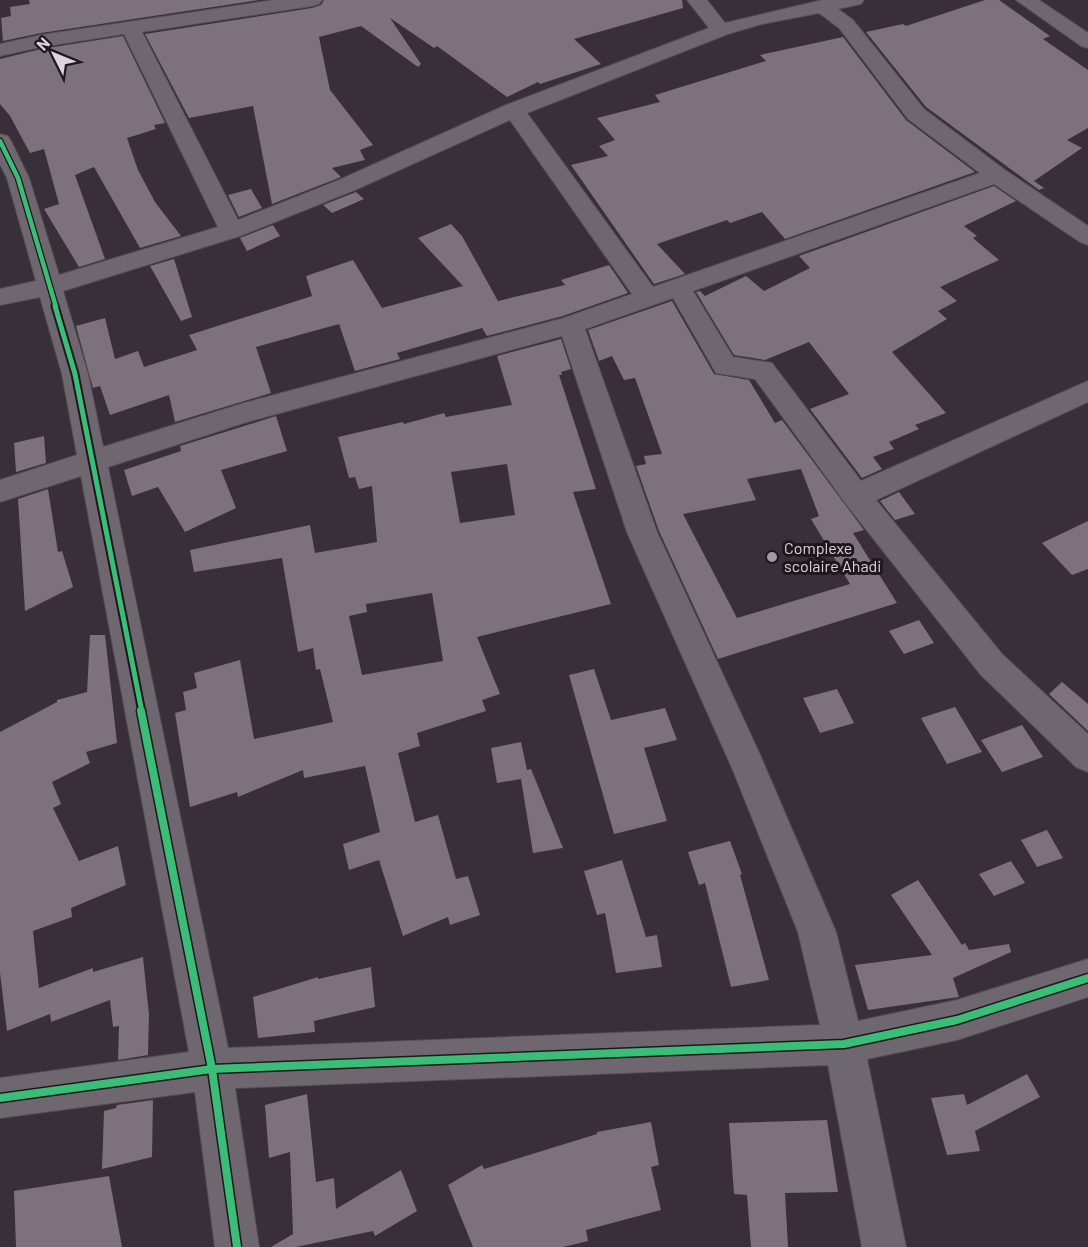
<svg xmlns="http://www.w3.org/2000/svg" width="1088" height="1247" font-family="Barlow,sans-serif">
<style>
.building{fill:#7c717c;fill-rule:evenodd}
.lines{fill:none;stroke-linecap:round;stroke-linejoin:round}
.street-casing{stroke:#544d54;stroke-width:2}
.street{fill:#6f676f;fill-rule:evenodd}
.cycleway-far2-casing{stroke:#1e171e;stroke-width:7}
.cycleway-far1-casing{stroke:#1e171e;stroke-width:9}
.cycleway-casing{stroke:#1e171e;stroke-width:11}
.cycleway-far2{stroke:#3abd76;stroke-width:4.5}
.cycleway-far1{stroke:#3abd76;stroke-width:5}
.cycleway{stroke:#3abd76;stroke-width:8}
.poi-dot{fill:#a49aa4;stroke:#1e171e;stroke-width:2}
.labels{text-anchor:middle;stroke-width:6;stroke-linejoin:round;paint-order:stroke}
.poi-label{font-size:16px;fill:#ded4de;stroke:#1e171e;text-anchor:start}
</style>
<rect width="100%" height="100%" fill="#382f38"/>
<g class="building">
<path d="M29 0H259L41 33 3 41 1 18 11 16 10 7 30 4Z"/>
<path d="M324 0H682L683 8 574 39 601 64 540 84 538 82 507 97 437 46 434 48 390 18 421 64 418 67 361 26 319 37 330 90 373 145 360 150 365 160 332 168 341 177 272 204 253 106 189 118 145 34 312 8 321 5Z"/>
<path d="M985 0H999L1050 36 1043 39 1088 70V128L1067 140 1082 148 1034 181 1044 188 1039 190 926 107 866 32 903 24 906 26Z"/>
<path d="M123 36 165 123 154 125 156 129 127 138 138 170 155 202 181 236 140 248 94 167 75 175 105 259 79 267 44 209 59 204 44 149 30 153 10 116 0 104V59L41 49Z"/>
<path d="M843 37 906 120 975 172 785 239 762 212 730 223 727 220 657 244 685 274 654 284 571 165 608 156 599 146 615 140 597 118 660 102 655 95 766 61 760 55Z"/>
<path d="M994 186 1016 201 964 226 977 236 973 238 999 260 940 287 957 301 938 311 947 319 892 352 946 413 915 425 919 429 889 442 894 449 873 457 882 469 862 478 810 409 849 394 809 342 765 360 734 355 696 292 700 291 705 296 746 276 764 291 810 268 799 256Z"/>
<path d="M251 189 262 208 239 217 228 195Z"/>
<path d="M356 192 364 199 332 213 323 205Z"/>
<path d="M451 224 462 236 498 301 565 285 561 280 609 265 628 293 563 316 487 336 482 328 397 353 400 359 355 371 339 324 256 347 271 393 175 422 169 395 110 415 100 386 93 388 76 326 105 318 115 359 138 351 144 367 197 350 189 335 312 296 306 276 353 260 382 308 463 286 418 238Z"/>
<path d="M273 225 280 236 247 251 240 238Z"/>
<path d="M174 259 192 317 181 321 150 266Z"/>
<path d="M672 301 714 374 749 380 775 423 782 420 864 530 853 533 897 603 718 659 659 531 636 466 646 464 644 456 662 454 635 378 624 380 612 356 599 361 588 330ZM801 469 819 516 811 519 850 584 737 618 683 514 756 500 747 479Z"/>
<path d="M561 339 571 369 561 372 562 375H559L596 489 573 492 611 604 477 637 500 694 482 700 486 711 417 733 420 746 398 753 415 822 438 815 456 879 468 876 480 915 450 925 448 917 403 936 379 860 349 870 343 844 380 832 365 766 304 778 303 770 238 797 237 792 190 807 175 713 186 710 183 692 197 688 194 673 240 660 254 739 333 722 320 669 316 670 313 648 298 652 282 558 194 572 190 550 310 525 315 553 377 542 372 486 359 489 355 477 349 478 338 437 403 422 404 424 444 413 446 417 512 405 497 356ZM507 464 515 515 460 523 451 472ZM432 593 443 661 362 675 349 616 367 612 366 604Z"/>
<path d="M276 416 287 451 221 470 236 508 185 532 158 487 132 496 124 470 181 451 180 446Z"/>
<path d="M44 436 46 463 16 472 14 443Z"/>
<path d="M48 489 58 552 62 551 73 587 25 611 18 499Z"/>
<path d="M899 492 915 514 895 520 880 501Z"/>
<path d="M1088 521V569L1072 575 1042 543Z"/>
<path d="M919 620 934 643 904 654 889 631Z"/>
<path d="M90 635H105L117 743 86 752 90 763 52 782 61 804 53 808 79 861 118 846 126 885 71 908 72 917 33 931 39 988 93 968V972L143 957 149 1015 148 1055 118 1060 119 1026 113 1027 110 1000 51 1022 50 1014 7 1031 0 973V732L57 702V700L87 692Z"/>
<path d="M594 669 611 720 665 708 677 740 644 748 667 821 614 834 569 675Z"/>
<path d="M1062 682 1088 704V731L1049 694Z"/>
<path d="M837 689 854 723 820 733 803 698Z"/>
<path d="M955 707 982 752 947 764 921 718Z"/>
<path d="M1022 725 1043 757 1002 772 981 740Z"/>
<path d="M521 742 527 770 531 769 563 848 533 853 521 779 497 783 491 748Z"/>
<path d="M1047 830 1063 858 1037 867 1021 840Z"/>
<path d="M730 841 742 874 740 875 769 980 731 987 705 883 699 885 688 852Z"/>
<path d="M622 860 646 937 657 935 662 967 616 973 605 913 597 915 584 871Z"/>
<path d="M1011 861 1025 883 994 896 979 874Z"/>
<path d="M918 880 962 945 965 943 969 950 1009 944 1011 952 953 978 959 997 868 1010 855 965 932 955 891 895Z"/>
<path d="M371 967 375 1007 314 1021 315 1032 258 1038 253 997 318 977V979Z"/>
<path d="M1027 1074 1040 1097 975 1131 980 1151 947 1155 931 1098 964 1094 967 1105Z"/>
<path d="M307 1094 316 1182 334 1178 336 1209 401 1170 417 1211 375 1236 373 1231 296 1247H271L293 1234 290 1152 269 1158 265 1105Z"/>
<path d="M153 1100 152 1157 102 1169 104 1111 116 1108 117 1105Z"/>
<path d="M827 1120 838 1192 785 1193 788 1247H751L747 1195 734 1194 729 1123Z"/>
<path d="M651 1122 659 1165 651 1167 661 1210 586 1230 588 1241 563 1247H473L448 1185 482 1165 484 1169 597 1134V1132Z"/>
<path d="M109 1176 122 1247H16L14 1191Z"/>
</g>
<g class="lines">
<defs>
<g id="street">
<path d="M274 0H322L319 4 312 6 142 32 238 220 339 180 506 105 709 28 687 0H707L725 23 822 0H864L861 4 838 9 853 20 924 109 1005 170 1088 226V245L1080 242 994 184 693 291 733 357 772 363 861 481 1088 381V402L876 500 1002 654 1088 734V772L1076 767 980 674 846 504 755 379 716 373 673 298 585 329 657 532 761 757 836 932 858 1021 957 1000 1088 959V997L957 1040 867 1059 906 1247H862L828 1065 235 1088 259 1247H215L195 1092 0 1118V1078L189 1052 81 476 0 502V480L77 455 62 374 40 297 0 305V289L36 281 7 178 0 164V134L8 136 11 141 29 178 59 275 218 227 124 34 41 47 0 56V44L41 35ZM819 13 839 28 908 119 980 173 653 287 527 113 728 34 762 24ZM510 120 632 294 564 318 244 403 103 447 88 374 63 291 240 236 355 190ZM562 336 627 532 732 768 798 932 820 1025 228 1048 108 467 247 422Z"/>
<path d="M1016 0H1039L1088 33V48L1081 46Z"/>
</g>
</defs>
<use href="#street" class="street-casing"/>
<use href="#street" class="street"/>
<defs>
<path id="cycleway-far2" d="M0 141 18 178 56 307"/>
<path id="cycleway-far1" d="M55 306 75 374 142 712"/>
<g id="cycleway">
<path d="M141 711 212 1069 237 1247"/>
<path d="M0 1098 212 1069 844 1044 957 1020 1088 978"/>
</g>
</defs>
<use href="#cycleway-far2" class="cycleway-far2-casing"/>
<use href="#cycleway-far1" class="cycleway-far1-casing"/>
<use href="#cycleway" class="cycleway-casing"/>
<use href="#cycleway-far2" class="cycleway-far2"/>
<use href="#cycleway-far1" class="cycleway-far1"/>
<use href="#cycleway" class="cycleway"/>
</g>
<circle class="poi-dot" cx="772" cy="557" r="6"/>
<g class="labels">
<g class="poi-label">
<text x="784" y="554">Complexe<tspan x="784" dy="18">scolaire Ahadi</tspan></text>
</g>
</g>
<g transform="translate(54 54) rotate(313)" stroke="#1e171e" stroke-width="4.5" paint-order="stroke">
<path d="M0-4.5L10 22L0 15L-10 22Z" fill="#ded4de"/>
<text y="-9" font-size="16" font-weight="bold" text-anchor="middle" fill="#ded4de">N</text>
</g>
</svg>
